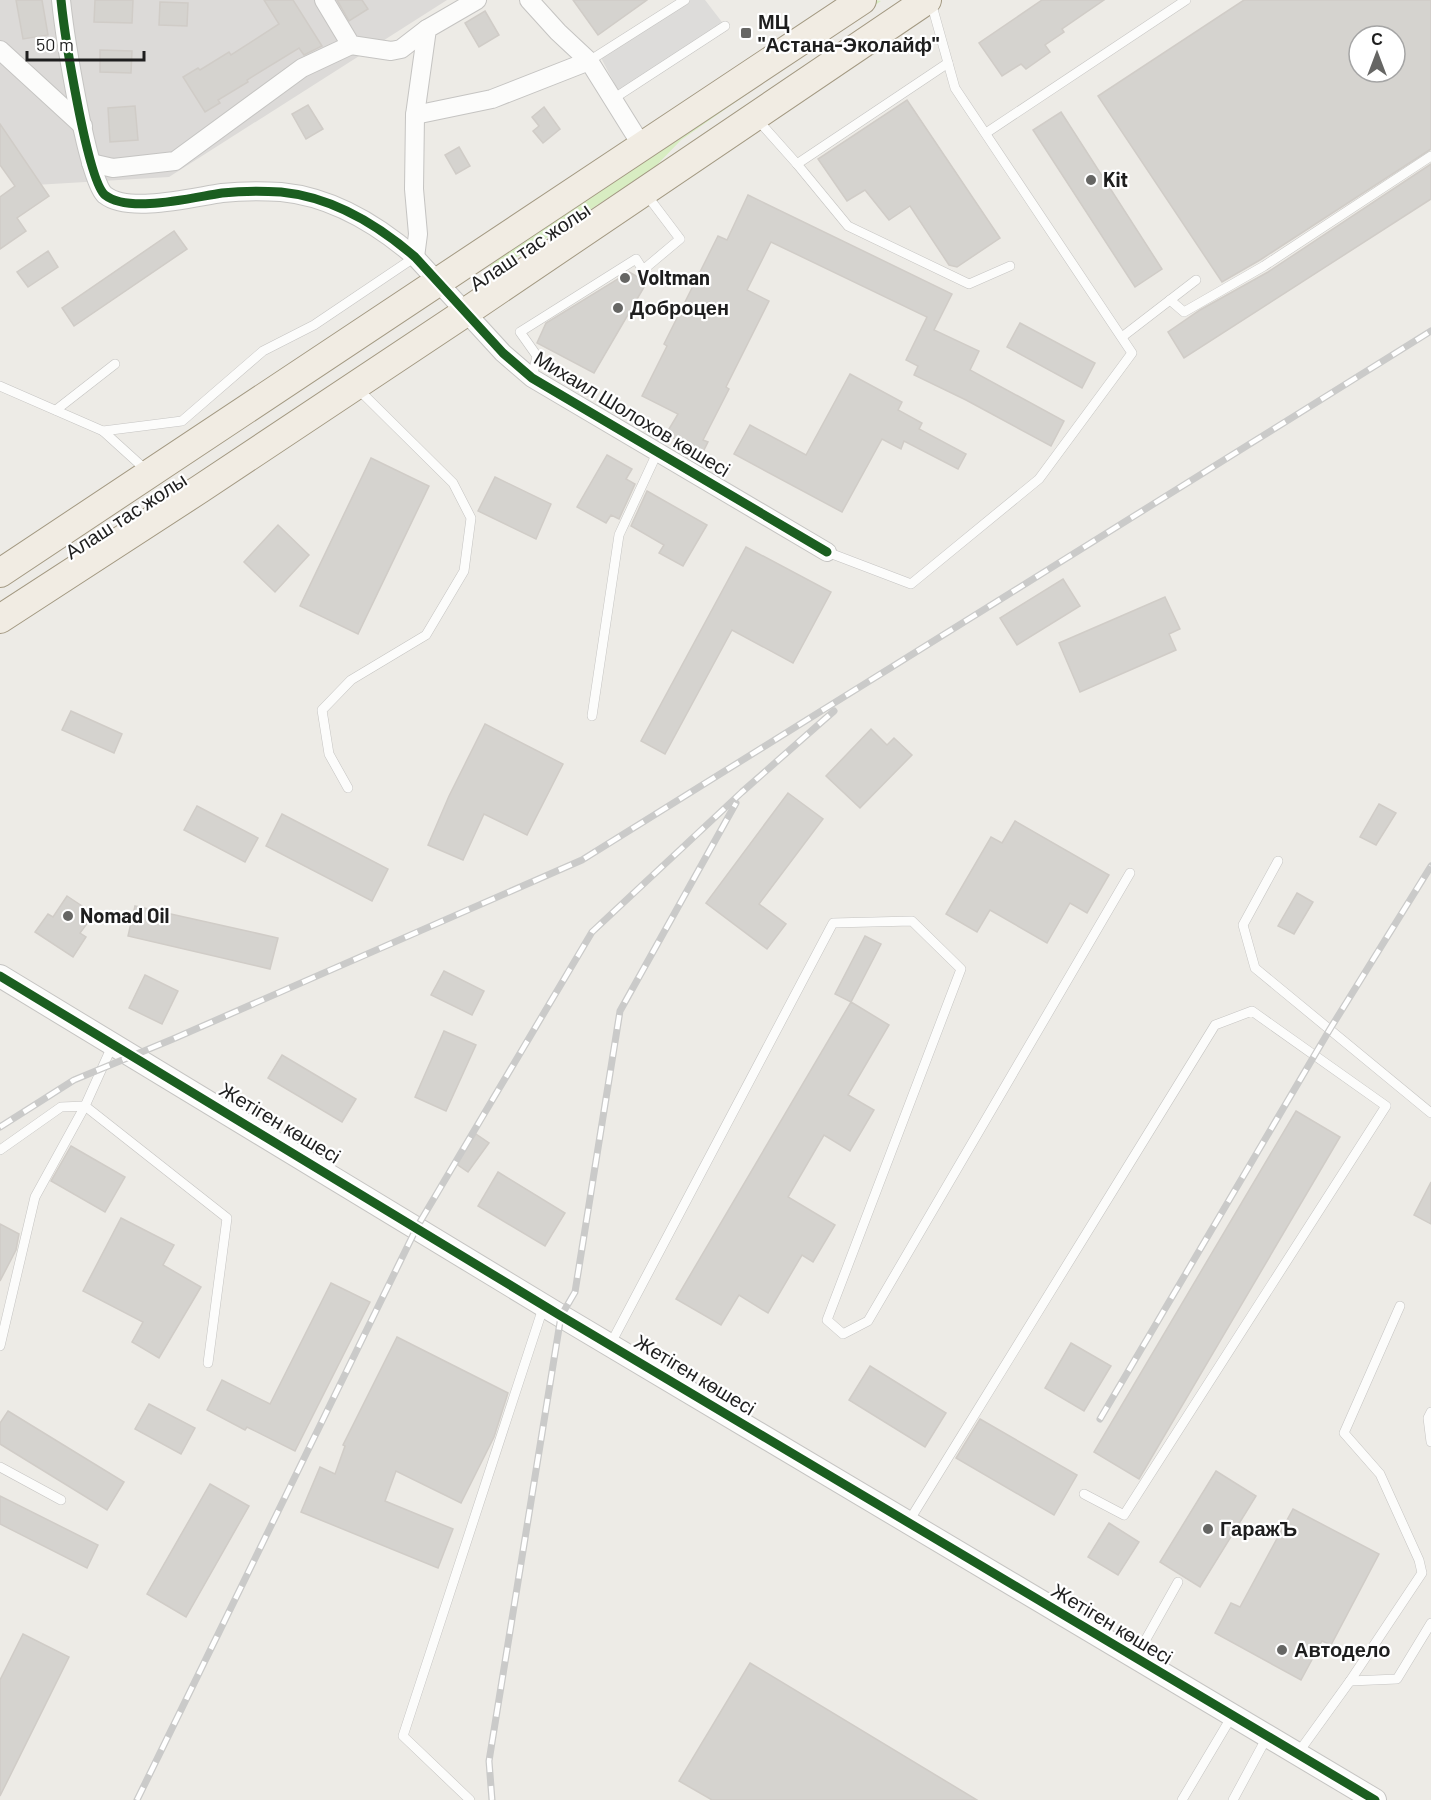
<svg xmlns="http://www.w3.org/2000/svg" width="1431" height="1800" font-family="Barlow,sans-serif">
<style>
.residential{fill:#dcdad8}
.grass{fill:#d8edc2}
.parking{fill:#dddcda}
.building{fill:#d5d3cf;stroke:#d0ccc7;stroke-width:1.5;fill-rule:evenodd}
.lines{fill:none;stroke-linecap:round;stroke-linejoin:round}
.service-casing{stroke:#c5c4c2;stroke-width:10}
.minor-casing{stroke:#c5c4c2;stroke-width:20}
.tertiary-casing{stroke:#c5c4c2;stroke-width:24}
.primary-casing{stroke:#a39982;stroke-width:30}
.service{stroke:#fcfcfb;stroke-width:9}
.minor{stroke:#fcfcfb;stroke-width:18}
.tertiary{stroke:#fcfcfb;stroke-width:22}
.primary{stroke:#f1ece3;stroke-width:28}
.rail-casing{stroke:#cacac9;stroke-width:7}
.rail{stroke:#fff;stroke-width:4.5;stroke-dasharray:14;stroke-linecap:butt}
.cycleway-casing{stroke:#fff;stroke-width:13}
.cycleway{stroke:#1b5e20;stroke-width:9}
.poi-dot{fill:#666664;stroke:#fff;stroke-width:2}
.labels{text-anchor:middle;stroke-width:4.5;stroke-linejoin:round;paint-order:stroke}
.poi-label{font-size:20px;font-weight:bold;fill:#1e1e1e;stroke:#fff;text-anchor:start}
.street-label{font-size:20px;fill:#1e1e1e;stroke:#fff}
</style>
<rect width="100%" height="100%" fill="#edebe6"/>
<path class="residential" d="M0 0H447L169 177 35 185 0 148Z"/>
<path class="grass" d="M875 0 881 1 681 140 653 169 492 273 489 262Z"/>
<path class="parking" d="M685 0H705L725 26 620 94 599 54Z"/>
<g class="building">
<path d="M16 0H42L48 35 23 39Z"/>
<path d="M95 0H133L132 23 94 22Z"/>
<path d="M264 0H293L322 46 304 55 299 48 247 80 248 82 218 100 220 103 205 112 183 77 198 68 200 70 229 52 231 55 279 24Z"/>
<path d="M337 0H362L368 9 349 21Z"/>
<path d="M573 0H647L598 35Z"/>
<path d="M1042 0H1104L1062 29 1064 32 1045 45 1050 52 1026 69 1021 64 1002 76 979 43Z"/>
<path d="M1244 0H1431V149L1260 260 1222 282 1098 96ZM1359 36H1395V72H1359Z"/>
<path d="M160 2 188 3 187 26 159 25Z"/>
<path d="M485 11 499 35 479 47 465 23Z"/>
<path d="M100 50 132 51 131 73 100 72Z"/>
<path d="M907 100 1000 238 957 267 949 265 910 206 889 220 865 190 847 201 818 159Z"/>
<path d="M308 105 323 129 306 139 292 114Z"/>
<path d="M135 106 138 140 110 142 108 108Z"/>
<path d="M544 107 560 129 543 143 533 131 539 126 532 117Z"/>
<path d="M1061 112 1162 269 1135 287 1033 130Z"/>
<path d="M0 124 49 196 17 218 26 231 0 249V197L15 186 0 165Z"/>
<path d="M459 147 470 166 456 174 445 155Z"/>
<path d="M1431 164V199L1184 358 1168 332 1200 310 1268 272Z"/>
<path d="M748 195 952 294 934 330 979 351 970 370 1064 421 1051 446 966 400 914 375 918 366 906 360 927 317 771 242 747 290 769 301 726 387 729 389 703 440 708 442 702 454 666 434 678 414 642 396 667 346 664 344 718 236 727 240Z"/>
<path d="M174 231 187 249 74 326 62 308Z"/>
<path d="M48 251 58 267 28 287 17 272Z"/>
<path d="M629 272 647 282 594 373 537 343 546 323Z"/>
<path d="M1020 323 1095 363 1082 388 1007 347Z"/>
<path d="M850 374 902 402 898 410 922 423 919 429 966 454 958 469 904 441 901 449 882 439 842 512 734 454 750 425 806 455Z"/>
<path d="M607 455 632 469 626 479 635 484 619 519 611 515 606 523 577 507Z"/>
<path d="M371 458 429 486 358 634 300 606Z"/>
<path d="M495 477 551 504 536 539 478 511Z"/>
<path d="M647 491 707 525 683 566 659 553 664 545 631 526Z"/>
<path d="M278 525 309 555 275 592 244 562Z"/>
<path d="M746 547 831 592 793 663 732 630 665 754 641 741Z"/>
<path d="M1063 579 1080 606 1017 645 1000 618Z"/>
<path d="M1165 597 1180 629 1169 634 1176 650 1080 692 1059 643Z"/>
<path d="M71 711 122 734 114 753 62 730Z"/>
<path d="M485 724 563 764 527 835 484 814 463 860 428 845 449 796Z"/>
<path d="M871 729 887 745 894 738 912 755 860 808 826 776Z"/>
<path d="M788 793 823 819 759 904 786 924 767 949 706 903Z"/>
<path d="M1379 804 1396 813 1376 845 1360 837Z"/>
<path d="M197 806 258 838 245 862 184 830Z"/>
<path d="M282 814 388 869 372 901 266 846Z"/>
<path d="M1015 821 1109 875 1087 913 1070 903 1047 943 990 910 977 932 946 914 991 837 1002 843Z"/>
<path d="M1297 893 1313 902 1294 934 1278 926Z"/>
<path d="M67 896 94 914 80 933 86 937 73 957 35 932 48 914 53 917Z"/>
<path d="M135 906 278 938 270 969 128 936Z"/>
<path d="M865 936 881 944 851 1002 835 994Z"/>
<path d="M444 971 484 991 472 1015 431 995Z"/>
<path d="M145 975 178 991 162 1024 129 1008Z"/>
<path d="M851 1002 889 1025 848 1095 874 1110 850 1151 824 1135 788 1197 835 1225 813 1262 802 1255 768 1313 739 1295 721 1325 676 1299Z"/>
<path d="M444 1031 476 1045 446 1111 415 1097Z"/>
<path d="M282 1055 356 1099 342 1122 268 1078Z"/>
<path d="M1296 1111 1340 1137 1139 1479 1094 1452Z"/>
<path d="M476 1134 489 1143 468 1172 455 1163Z"/>
<path d="M71 1146 125 1177 105 1212 51 1181Z"/>
<path d="M498 1172 565 1213 545 1246 478 1206Z"/>
<path d="M1431 1182V1224L1414 1215Z"/>
<path d="M121 1218 174 1245 163 1265 201 1287 159 1358 132 1342 143 1322 83 1291Z"/>
<path d="M0 1224 19 1234 16 1250 0 1281Z"/>
<path d="M331 1283 370 1302 295 1451 247 1427 245 1430 207 1410 222 1380 270 1404Z"/>
<path d="M397 1337 508 1393 494 1437 461 1503 396 1471 385 1501 453 1529 438 1568 301 1512 320 1467 335 1474 345 1446 343 1445Z"/>
<path d="M1071 1343 1111 1366 1084 1411 1045 1388Z"/>
<path d="M870 1366 946 1413 925 1447 849 1400Z"/>
<path d="M149 1404 195 1428 181 1454 135 1429Z"/>
<path d="M8 1411 124 1482 107 1510 0 1444V1423Z"/>
<path d="M980 1419 1077 1475 1054 1515 956 1458Z"/>
<path d="M1216 1471 1256 1496 1200 1587 1160 1562Z"/>
<path d="M210 1484 249 1506 186 1617 147 1594Z"/>
<path d="M0 1496 98 1545 87 1568 0 1524Z"/>
<path d="M1293 1509 1379 1554 1331 1645 1322 1641 1301 1680 1215 1633 1231 1603 1240 1607Z"/>
<path d="M1109 1523 1139 1542 1118 1575 1088 1557Z"/>
<path d="M23 1634 69 1657 0 1796V1680Z"/>
<path d="M750 1663 977 1800H712L679 1781Z"/>
</g>
<g class="lines">
<defs>
<g id="service">
<path d="M589 61 685 0"/>
<path d="M948 63 797 164 848 226 969 284 1010 266"/>
<path d="M613 99 725 26"/>
<path d="M756 118 797 164"/>
<path d="M986 133 1186 0"/>
<path d="M1170 300 1184 312 1264 266 1431 156"/>
<path d="M1122 337 1196 280"/>
<path d="M532 378 537 356 520 332 636 259 643 270 680 239 646 194"/>
<path d="M0 386 103 431 146 470"/>
<path d="M56 410 115 364"/>
<path d="M103 431 182 421 263 351 314 325 415 257"/>
<path d="M827 552 911 584 1039 479 1132 353 955 88 931 2"/>
<path d="M592 716 619 535 658 451"/>
<path d="M348 788 329 754 322 710 351 680 426 635 464 571 471 518 453 483 358 389"/>
<path d="M1278 861 1243 925 1255 968 1431 1113"/>
<path d="M113 1044 85 1106 227 1218 208 1363"/>
<path d="M0 1150 61 1107 85 1106 35 1197 0 1346"/>
<path d="M610 1345 833 923 912 921 961 969 827 1320 843 1334 868 1321 1130 873"/>
<path d="M1431 1412 1428 1418 1431 1442"/>
<path d="M0 1467 61 1500"/>
<path d="M909 1521 1215 1025 1252 1011 1386 1106 1124 1515 1084 1494"/>
<path d="M1136 1657 1178 1582"/>
<path d="M1350 1681 1397 1679 1431 1623"/>
<path d="M1298 1753 1350 1681 1422 1573 1419 1560 1380 1474 1344 1433 1400 1306"/>
<path d="M470 1800 403 1736 543 1308"/>
<path d="M1182 1800 1232 1716"/>
<path d="M1233 1800 1267 1737"/>
</g>
<g id="minor">
<path d="M61 0C64 30 87 180 105 195 129 214 194 197 222 193 241 191 262 191 281 192 332 197 377 224 415 257L503 353 532 378 827 552"/>
<path d="M324 0 351 45 391 51 401 49 427 29"/>
<path d="M529 0 558 32 589 61 642 146"/>
<path d="M0 50 83 126"/>
<path d="M415 115 492 99 589 61"/>
<path d="M91 163 113 168 175 161 302 68 351 45"/>
<path d="M415 257 418 234 414 189 415 115 427 29 477 0"/>
</g>
<path id="tertiary" d="M0 976 561 1316 1375 1800"/>
<g id="primary">
<path d="M0 573 862 0"/>
<path d="M0 619 200 489 466 312 927 0"/>
</g>
</defs>
<use href="#service" class="service-casing"/>
<use href="#minor" class="minor-casing"/>
<use href="#tertiary" class="tertiary-casing"/>
<use href="#primary" class="primary-casing"/>
<use href="#service" class="service"/>
<use href="#minor" class="minor"/>
<use href="#tertiary" class="tertiary"/>
<use href="#primary" class="primary"/>
<defs>
<g id="rail">
<path d="M0 1127 74 1080 173 1039 582 860 1431 331"/>
<path d="M1100 1419 1330 1029 1431 866"/>
<path d="M137 1800 417 1227 592 932 742 792 834 711"/>
<path d="M492 1800 489 1761 561 1316 575 1292 620 1011 736 803"/>
</g>
</defs>
<use href="#rail" class="rail-casing"/>
<use href="#rail" class="rail"/>
<defs>
<g id="cycleway">
<path d="M61 0C64 30 87 180 105 195 129 214 194 197 222 193 241 191 262 191 281 192 332 197 377 224 415 257L503 353 532 378 827 552"/>
<path d="M0 976 561 1316 1375 1800"/>
</g>
</defs>
<use href="#cycleway" class="cycleway-casing"/>
<use href="#cycleway" class="cycleway"/>
</g>
<g class="poi-dot">
<rect x="740" y="27" width="12" height="12" rx="3"/>
<circle cx="1091" cy="180" r="6"/>
<circle cx="625" cy="278" r="6"/>
<circle cx="618" cy="308" r="6"/>
<circle cx="68" cy="916" r="6"/>
<circle cx="1208" cy="1529" r="6"/>
<circle cx="1282" cy="1650" r="6"/>
</g>
<g class="labels">
<g class="poi-label">
<text x="758" y="29">МЦ<tspan x="758" dy="23">"Астана-Эколайф"</tspan></text>
<text x="1103" y="187">Kit</text>
<text x="637" y="285">Voltman</text>
<text x="630" y="315">Доброцен</text>
<text x="80" y="923">Nomad Oil</text>
<text x="1220" y="1536">ГаражЪ</text>
<text x="1294" y="1657">Автодело</text>
</g>
<g class="street-label">
<text transform="translate(530 247) rotate(-34)" y="7">Алаш тас жолы</text>
<text transform="translate(632 414) rotate(31)" y="7">Михаил Шолохов көшесі</text>
<text transform="translate(126 516) rotate(-33)" y="7">Алаш тас жолы</text>
<text transform="translate(280 1123) rotate(31)" y="7">Жетіген көшесі</text>
<text transform="translate(695 1375) rotate(31)" y="7">Жетіген көшесі</text>
<text transform="translate(1112 1624) rotate(31)" y="7">Жетіген көшесі</text>
</g>
</g>
<g transform="translate(1377 54)"><circle r="28" fill="#ffffff" stroke="#a5a5a5" stroke-width="1.5"/>
<path d="M0-4.5L10 22L0 15L-10 22Z" fill="#666664"/>
<text y="-9" font-size="16" font-weight="bold" text-anchor="middle" fill="#1e1e1e">С</text>
</g>
<path d="M27 51v9h117v-9" fill="none" stroke="#1e1e1e" stroke-width="3"/>
<text x="36" y="51" font-size="18" fill="#1e1e1e" stroke="#ffffff" stroke-width="4.5" paint-order="stroke">50 m</text>
</svg>
